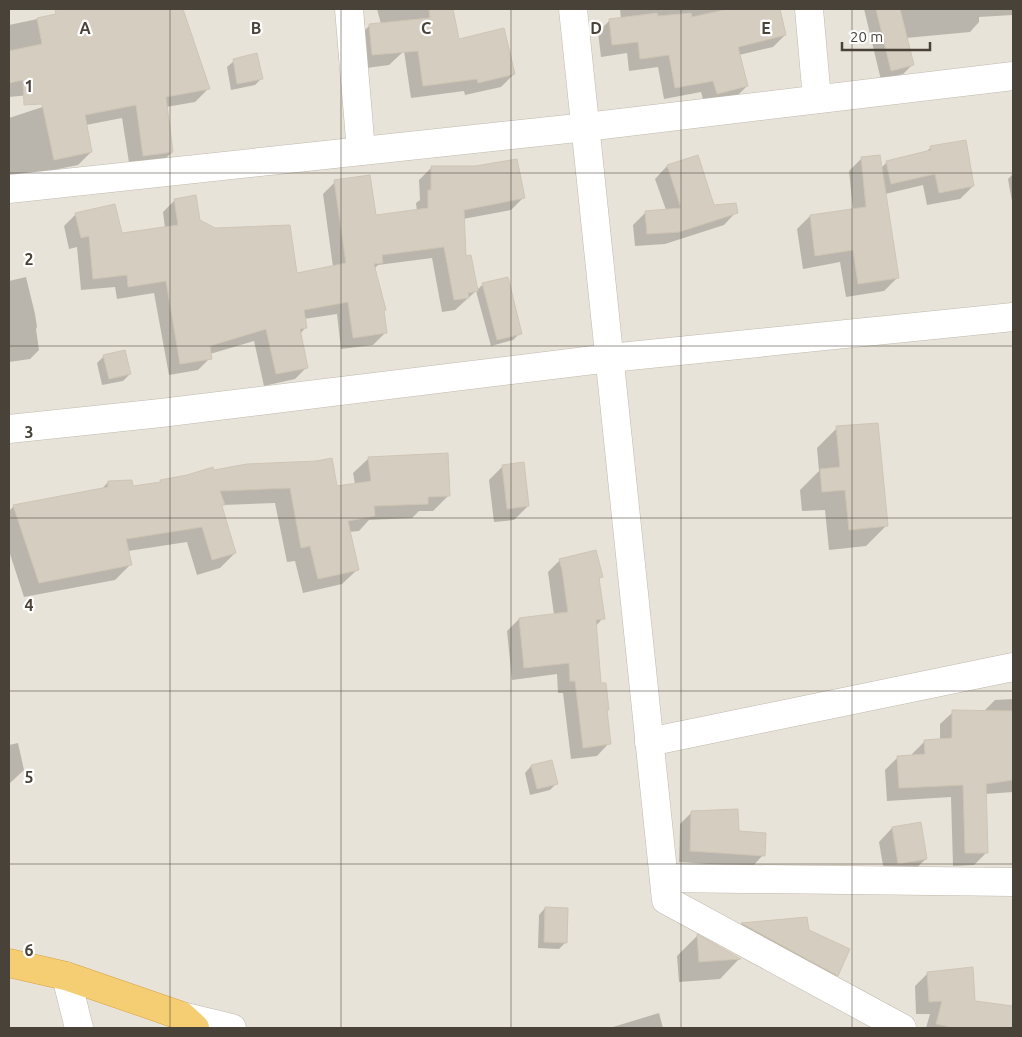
<svg xmlns="http://www.w3.org/2000/svg" width="1022" height="1037" font-family="Ubuntu,sans-serif">
<style>
.residential{fill:#e8e3d8}
.shadow{fill:#0003}
.building{fill:#d5cdc0;stroke:#cfc5b4}
.lines{fill:none;stroke-linecap:round;stroke-linejoin:round}
.minor-casing{stroke:#bfb9ad;stroke-width:29}
.highway-casing{stroke:#d5a343;stroke-width:29}
.minor{stroke:#fff;stroke-width:28}
.highway{stroke:#f5ce74;stroke-width:28}
.grid{fill:none;stroke:#484238;stroke-width:1;stroke-opacity:0.55}
.grid-label{font-size:16px;text-anchor:middle;font-weight:bold;fill:#484238;stroke:#fff;stroke-width:4.5;stroke-linejoin:round;paint-order:stroke}
</style>
<rect width="100%" height="100%" fill="#f4f1ea"/>
<rect class="residential" x="9" y="9" width="1004" height="1019"/>
<g class="shadow">
<path d="M117 9H181L209 88 195 102 166 107 172 152 158 166 130 169 122 118 86 125 91 152 78 165 9 179V118L82 94 81 90 9 97V25L75 11 76 14Z"/>
<path d="M377 9H446L438 16 400 23 458 40 514 74 501 87 465 95 464 91 411 98 404 51 389 65 359 69 356 39 370 25 381 24Z"/>
<path d="M620 9H779L785 35 773 47 739 55 747 86 735 98 705 106 701 92 664 99 658 67 629 71 627 53 601 57 598 32 610 20 621 19Z"/>
<path d="M864 9H1013V15L979 17V22L970 32 906 38 913 64 903 74 881 80Z"/>
<path d="M234 61 262 78 255 85 231 90 227 67Z"/>
<path d="M931 147 973 186 960 199 927 205 923 185 885 194 897 278 884 291 846 297 840 262 803 269 797 229 810 216 853 210 849 171 862 158 881 168 887 162 925 153Z"/>
<path d="M697 157 714 206 736 212 724 225 665 244 635 246 633 225 646 212 666 210 655 179 667 166Z"/>
<path d="M431 168 523 198 511 210 463 219 465 258 476 291 483 284 520 333 513 340 491 346 476 291 455 310 442 312 432 258 378 265 374 269 385 333 373 345 341 349 337 314 304 319 306 327 300 334 307 367 295 379 264 386 254 341 210 354V358L198 370 169 375 154 293 117 299 115 287 81 290 77 247 69 249 64 226 76 214 121 235 165 228 163 212 175 200 199 221 295 274 333 267 323 194 335 182 375 216 417 211 416 203 420 200 419 180Z"/>
<path d="M1013 174V207L1008 179Z"/>
<path d="M26 277 35 314 37 327 36 329 39 350 30 359 9 362V281Z"/>
<path d="M104 356 130 374 123 381 102 385 97 363Z"/>
<path d="M837 428 887 525 866 546 829 550 825 510 802 511 800 490 819 471 817 448Z"/>
<path d="M369 458 449 495 433 511H419L412 518 369 520 359 531 349 532 358 569 342 584 303 593 295 561 287 562 275 503 223 505 221 507 235 553 220 568 197 575 187 542 128 551 130 565 115 580 24 597 9 551V511L14 506 101 490 108 482 132 488 158 484 161 481 213 471 336 487 355 484 353 473Z"/>
<path d="M503 466 528 506 514 520 494 522 489 480Z"/>
<path d="M560 560 601 577 598 580 603 618 595 627 600 684 606 711 609 743 597 756 571 759 563 693H558L557 674 512 680 507 631 519 619 554 615 548 572Z"/>
<path d="M1013 699V792L985 794 987 852 974 865 953 866 951 797 887 801 885 770 898 757 912 756V754L925 741 940 740V724L953 712H983L995 700Z"/>
<path d="M18 743 24 770 9 784V745Z"/>
<path d="M531 766 556 784 550 790 530 795 525 773Z"/>
<path d="M692 812 738 832 763 855 752 867 679 862 680 824Z"/>
<path d="M892 828 926 859 912 872 885 877 879 842Z"/>
<path d="M545 908 565 943 559 949 538 948 539 915Z"/>
<path d="M806 919 807 931 837 975 818 994 723 942 742 924Z"/>
<path d="M697 936 739 959 720 979 679 982 677 956Z"/>
<path d="M928 973 973 1002 1013 1007V1028H926L930 1014H916L915 986Z"/>
<path d="M659 1013 663 1028H612L613 1027Z"/>
</g>
<g class="building">
<path d="M55 9H183L210 89 166 97 173 152 143 156 136 105 85 115 92 152 54 160 42 104 24 105 23 80 9 83V51L42 44 37 18 56 14Z"/>
<path d="M429 9H453L459 39 504 28 515 74 478 83 477 79 423 86 418 51 372 55 369 24 430 18Z"/>
<path d="M728 9H780L786 35 738 47 748 86 717 94 713 81 675 88 669 55 640 59 638 42 612 45 609 19 657 13 658 16 691 13 692 17Z"/>
<path d="M876 9H900L914 65 891 71Z"/>
<path d="M257 53 263 79 237 84 233 59Z"/>
<path d="M966 140 974 186 939 193 935 174 891 184 886 161 931 150 930 146Z"/>
<path d="M698 155 714 205 736 203 738 213 679 232 647 234 645 211 681 208 667 165Z"/>
<path d="M880 155 899 278 858 284 853 250 815 256 810 215 866 207 861 157Z"/>
<path d="M517 159 525 198 464 210 466 256 471 255 478 291 468 293 469 298 454 300 444 247 382 255 383 263 374 264 386 310 384 311 387 333 353 338 348 302 304 310 307 328 300 329 308 368 276 374 266 329 210 346 212 359 180 364 166 281 128 287 127 275 93 279 89 236 81 238 75 213 115 204 122 233 178 225 174 199 196 195 200 220 215 228 290 225 297 273 346 263 334 180 370 175 376 215 428 208V190H431V166H475Z"/>
<path d="M508 277 522 334 497 340 482 283Z"/>
<path d="M125 350 131 374 109 379 103 355Z"/>
<path d="M878 423 888 526 849 530 845 490 822 492 820 469 840 467 836 426Z"/>
<path d="M448 453 450 496 428 497V504L374 506 375 516 348 521 359 570 318 579 310 546 301 548 290 488 220 491 225 505 222 506 236 553 212 560 202 527 126 539 132 565 39 583 13 505 108 487V481L132 480 133 486 161 482 160 480 187 475 213 467 214 470 247 464 316 461 332 458 337 486 371 481 368 457Z"/>
<path d="M524 462 529 506 507 509 502 465Z"/>
<path d="M596 550 603 577 599 578 605 619 596 620 601 683H606L609 710H607L611 744 583 748 575 681H570L569 663 524 668 519 618 568 612 562 570 559 559Z"/>
<path d="M952 710 1013 711V780L986 784 988 853H965L963 785 899 788 897 756 925 754 924 740 952 738Z"/>
<path d="M552 760 558 784 537 789 531 765Z"/>
<path d="M738 809 739 831 766 833 765 856 690 851 691 811Z"/>
<path d="M921 822 927 859 898 864 892 827Z"/>
<path d="M545 907 568 908 567 943 544 942Z"/>
<path d="M807 917 809 930 850 949 838 976 741 923Z"/>
<path d="M697 934 741 959 699 962Z"/>
<path d="M973 967 975 1001 1013 1006V1028H954L936 1024 942 1001 929 1002 927 972Z"/>
</g>
<g class="lines">
<defs>
<g id="minor">
<path d="M349 9 361 151"/>
<path d="M573 9 666 900 902 1028"/>
<path d="M809 9 817 99"/>
<path d="M9 189 586 127 1013 76"/>
<path d="M9 429 161 413 610 358 1013 317"/>
<path d="M649 742 1013 667"/>
<path d="M664 878 1013 882"/>
<path d="M66 976 79 1028"/>
<path d="M182 1016 232 1028"/>
</g>
<path id="highway" d="M9 963 66 976 182 1016 195 1028"/>
</defs>
<use href="#minor" class="minor-casing"/>
<use href="#highway" class="highway-casing"/>
<use href="#minor" class="minor"/>
<use href="#highway" class="highway"/>
</g>
<path class="grid" d="M170 9V1028M341 9V1028M511 9V1028M681 9V1028M852 9V1028M9 173H1013M9 346H1013M9 518H1013M9 691H1013M9 864H1013"/>
<g class="grid-label">
<text x="85" y="34">A</text>
<text x="256" y="34">B</text>
<text x="426" y="34">C</text>
<text x="596" y="34">D</text>
<text x="766" y="34">E</text>
<text x="29" y="92">1</text>
<text x="29" y="265">2</text>
<text x="29" y="438">3</text>
<text x="29" y="611">4</text>
<text x="29" y="783">5</text>
<text x="29" y="956">6</text>
</g>
<rect width="1022" height="1037" fill="none" stroke="#484238" stroke-width="20"/>
<path d="M842 42v8h88v-8" fill="none" stroke="#484238" stroke-width="2.5"/>
<text x="850" y="42" font-size="15" fill="#484238" stroke="#ffffff" stroke-width="4" paint-order="stroke">20 m</text>
</svg>
